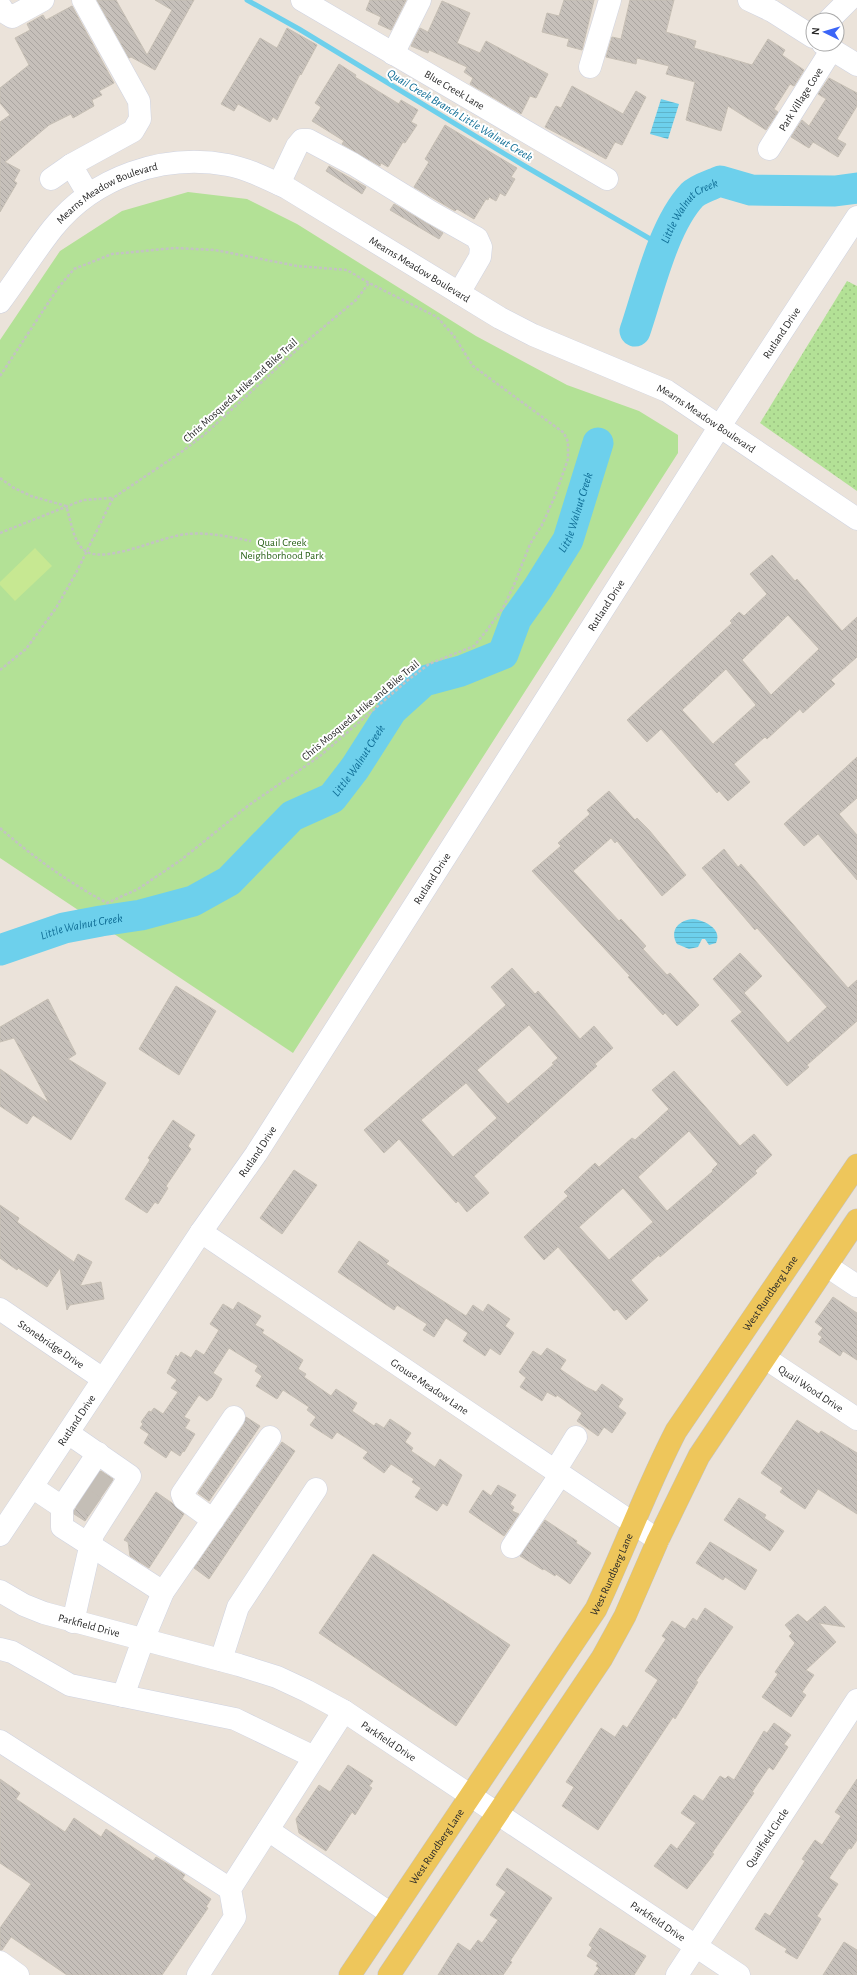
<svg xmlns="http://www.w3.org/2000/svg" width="857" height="1975" font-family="'Alegreya Sans',sans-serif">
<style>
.park{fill:#b3e196}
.garden{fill:url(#garden-dots)}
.pitch{fill:#c7e892}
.water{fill:url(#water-rules)}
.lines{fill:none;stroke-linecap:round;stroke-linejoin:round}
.stream{stroke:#6dd0ec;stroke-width:5}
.river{stroke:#6dd0ec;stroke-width:31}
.building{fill:url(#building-back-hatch);stroke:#c6bfb4;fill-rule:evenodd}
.minor-tunnel{stroke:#c4beb6;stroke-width:22;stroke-dasharray:22 11;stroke-linecap:butt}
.minor-casing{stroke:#cfd3e1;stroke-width:23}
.major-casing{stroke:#c3c3c3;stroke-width:23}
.path{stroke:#c3c3c3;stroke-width:2.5;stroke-dasharray:3 2;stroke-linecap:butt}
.minor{stroke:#fff;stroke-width:22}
.major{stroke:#eec65b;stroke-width:22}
.labels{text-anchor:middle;stroke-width:4;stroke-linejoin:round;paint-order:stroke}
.street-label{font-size:11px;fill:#282828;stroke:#fff}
.park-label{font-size:11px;fill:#2c631a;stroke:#fff}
.water-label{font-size:12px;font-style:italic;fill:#0f6d95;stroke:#fff}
</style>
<defs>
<pattern id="garden-dots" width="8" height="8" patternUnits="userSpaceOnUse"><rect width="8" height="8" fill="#b3e196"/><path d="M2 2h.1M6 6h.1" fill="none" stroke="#9ac181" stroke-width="1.8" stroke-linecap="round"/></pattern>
<pattern id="water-rules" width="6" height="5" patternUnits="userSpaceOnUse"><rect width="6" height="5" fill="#6dd0ec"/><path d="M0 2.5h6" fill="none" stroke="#5eb3ca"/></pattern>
<pattern id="building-back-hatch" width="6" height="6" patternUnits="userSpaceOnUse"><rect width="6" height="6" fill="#c6c0ba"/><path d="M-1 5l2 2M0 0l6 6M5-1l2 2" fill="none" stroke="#aaa5a0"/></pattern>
</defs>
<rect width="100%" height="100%" fill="#ebe3da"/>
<path class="park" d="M188 192 247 199 297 224 476 336 567 385 639 411 678 435V453L293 1053 0 858V340L60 251 122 211Z"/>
<path class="garden" d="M847 281 857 286V491L760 423Z"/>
<path class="pitch" d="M35 548 52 566 15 601 0 585V582Z"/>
<g class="water">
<path d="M661 99 679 104 668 139 650 134Z"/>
<path d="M693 919C704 920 723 929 716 943L709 945 705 939H702L698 947 689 949 677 944C669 930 679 920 693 919Z"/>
</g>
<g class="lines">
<path class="stream" d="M247 0 299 29 523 165 664 247"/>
<g class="river">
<path id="s1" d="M635 331C649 290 663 226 692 195 699 188 712 185 720 181L751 190 835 191 857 188"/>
<path id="s2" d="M0 950 64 928 101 921 141 915 193 901 229 881 292 816 332 798 355 768 392 710 424 681 461 671 503 654 516 619 538 588 568 540 598 443"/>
</g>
</g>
<g class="building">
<path d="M97 0H116L147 55 172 10 155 0H194L155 70 131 57 129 58Z"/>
<path d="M370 0H406L391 30 378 24 381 17 366 10Z"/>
<path d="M564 0H594L582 50 567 46 569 39 542 32 547 13 559 16Z"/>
<path d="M630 0H674L666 32 696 41 694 48 752 65 768 39 785 50 782 55 804 70 794 86 790 84 774 109 778 112 766 130 728 106 721 131 686 120 695 82 666 74 669 66 637 58 636 64 606 57 612 37 621 39Z"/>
<path d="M442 1 470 13 457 43 480 53 486 41 548 74 536 98 530 96 521 114 470 84 473 78 464 72 467 67 429 50 428 53 411 46 420 28 428 32Z"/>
<path d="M72 6 114 83 99 91 102 95 92 100 94 106 73 118 71 114 49 125 5 162 20 170 14 181 17 183 0 212V122L10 115 0 103V88L29 65 15 38 30 30 27 24 43 15 46 20Z"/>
<path d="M287 28 317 45 301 75 300 74 277 120 273 117 270 122 238 104 234 111 221 104 260 38 277 48Z"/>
<path d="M339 64 356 75 355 77 399 104 401 100 418 110 411 122 417 125 405 143 403 142 388 167 381 163 380 166 342 144 344 141 312 121 321 107 315 103Z"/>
<path d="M829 78 857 93V106L837 139 846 144 838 157 813 142 809 148 791 137 802 120 809 126 826 99 818 94Z"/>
<path d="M572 86 623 114 636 91 646 97 622 145 615 142 606 159 545 127 556 106 561 108Z"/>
<path d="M445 125 517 168 511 177 515 179 505 196 500 193 496 201 489 197 488 200 486 199 474 219 457 209 455 211 414 187 429 162 425 159Z"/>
<path d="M329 166 366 187 362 194 326 171Z"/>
<path d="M394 204 443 233 439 239 390 210Z"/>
<path d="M772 555 795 581 797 579 842 631 857 617V657L831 680 835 684 803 713 800 709 767 739 765 737 734 764 750 782 728 801 719 791 717 793 661 729 647 742 627 720 732 623 730 621 739 612 744 616 767 594 750 574ZM788 615 819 649 771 695 742 660ZM726 669 756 705 713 744 682 710Z"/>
<path d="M857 757V798L839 814 857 835V880L818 834 804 846 784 824Z"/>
<path d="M609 791 635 820 637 818 649 830 686 875 662 896 617 841 615 843 611 838 573 871 619 921 621 919 646 946 643 949 667 975 670 973 699 1005 677 1026 665 1013 663 1015 628 977 630 976 532 871 561 846 558 843 590 814 587 810Z"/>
<path d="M724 849 738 867 741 864 848 988 857 980V1021L807 1065 809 1067 787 1086 731 1021 742 1012 713 979 740 953 762 976 744 993 788 1043 827 1007 757 928 755 930 702 868Z"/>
<path d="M512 968 535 994 538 991 580 1039 594 1026 613 1048 595 1064 597 1066 474 1176 489 1193 467 1212 458 1201 456 1203 399 1139 384 1153 364 1130 506 1005 491 987ZM529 1025 558 1058 552 1063 554 1064 508 1104 477 1070ZM466 1083 497 1118 453 1157 421 1120Z"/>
<path d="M176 986 216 1011 179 1075 139 1049Z"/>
<path d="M48 999 76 1054 68 1059 106 1083 71 1140 33 1115 27 1124 0 1106V1069L49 1103 14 1038 0 1042V1027Z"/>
<path d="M674 1071 740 1146 754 1134 772 1155 755 1171 757 1173 724 1202 660 1257 659 1255 631 1280 648 1300 626 1320 617 1309 614 1311 558 1247 544 1260 524 1237 568 1196 564 1192 595 1163 599 1167 632 1138 635 1140 669 1109 652 1090ZM689 1131 718 1164 712 1170 713 1171 667 1211 638 1177ZM623 1188 653 1222 609 1260 579 1227Z"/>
<path d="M173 1120 195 1135 188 1146 191 1149 166 1186 168 1188 158 1204 155 1202 147 1213 125 1199 150 1160 148 1158Z"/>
<path d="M294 1170 317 1185 282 1234 260 1218Z"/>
<path d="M0 1205 19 1218 17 1222 74 1262 78 1254 92 1262 80 1286 101 1282 104 1299 70 1305 67 1310 60 1268 47 1287 18 1268 17 1270 0 1258Z"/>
<path d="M359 1241 389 1261 386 1264 466 1316 473 1305 483 1312 488 1304 510 1319 505 1326 514 1333 500 1355 490 1348 485 1356 463 1341 468 1333 446 1318 434 1337 423 1330 427 1324 397 1305 394 1310 338 1272Z"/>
<path d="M833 1297 857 1313V1360L843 1351 840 1356 819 1342 822 1337 818 1334 823 1328 815 1322Z"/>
<path d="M238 1302 261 1316 255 1325 264 1330 262 1333 303 1360 298 1369 306 1374 304 1377 331 1396 336 1389 357 1403 352 1411 374 1426 376 1423 384 1428 390 1419 411 1433 405 1442 413 1448 411 1451 435 1467 440 1459 462 1475 447 1506 443 1503 437 1511 415 1497 421 1488 412 1482 414 1479 391 1464 384 1473 363 1458 368 1452 337 1432 332 1439 310 1425 316 1417 307 1410 309 1407 283 1390 277 1399 256 1386 262 1376 255 1371 258 1366 229 1348 213 1373 222 1379 212 1397 207 1401 199 1395 184 1417 190 1420 185 1428 195 1434 184 1452 183 1451 180 1456 171 1450 166 1458 144 1443 149 1434 140 1428 143 1424 141 1422 149 1411 151 1412 154 1408 163 1414 178 1392 171 1388 177 1380 167 1373 176 1355 178 1357 181 1352 191 1358 196 1350 204 1355 219 1330 210 1324 223 1304 233 1310Z"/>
<path d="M547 1348 566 1360 560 1369 586 1387 596 1392 602 1384 623 1399 618 1407 626 1413 612 1433 604 1427 598 1436 577 1421 582 1413 557 1395 556 1397 547 1392 542 1401 520 1387 526 1378 519 1372 533 1351 541 1356Z"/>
<path d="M246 1417 260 1426 209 1501 198 1493 244 1424Z"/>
<path d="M797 1420 819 1434 821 1431 857 1453V1514L818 1489 805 1509 780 1492 783 1488 761 1473Z"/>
<path d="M282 1442 295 1451 209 1579 194 1568Z"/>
<path d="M101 1471 113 1479 85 1521 74 1514V1511Z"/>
<path d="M498 1485 516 1495 510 1504 514 1507 512 1511 519 1514 504 1536 469 1512 483 1490 491 1496Z"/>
<path d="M156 1492 172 1503 184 1514 149 1568 130 1556 128 1542 124 1540Z"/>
<path d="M739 1498 766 1515 764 1518 784 1531 770 1551 724 1520Z"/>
<path d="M545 1520 577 1541 576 1543 591 1553 570 1584 556 1574 555 1576 544 1569 543 1570 520 1556Z"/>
<path d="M710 1542 757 1570 745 1590 725 1577 723 1580 696 1563Z"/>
<path d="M373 1554 510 1645 456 1726 319 1633Z"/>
<path d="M825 1606 845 1627 819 1623 836 1642 806 1670 814 1675 802 1692 806 1695 791 1717 762 1697 778 1674 775 1672 795 1643 789 1636 792 1633 785 1625 798 1614 807 1622Z"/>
<path d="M705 1608 733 1627 696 1681 698 1682 675 1719 673 1717 598 1830 562 1806 574 1787 566 1782 601 1728 615 1737 623 1725 627 1728 642 1705 658 1680 645 1671 666 1639 662 1636 672 1621 685 1629 693 1618 697 1621Z"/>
<path d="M774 1723 791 1735 784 1744 788 1747 773 1770 769 1767 752 1792 754 1793 712 1853 714 1854 687 1889 654 1866 671 1844 677 1849 696 1823 681 1813 694 1795 703 1801 720 1776 725 1779 728 1776 734 1780 764 1731 767 1733Z"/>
<path d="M348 1765 373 1781 369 1786 372 1788 355 1815 352 1812 326 1851 299 1833 296 1819 319 1785 330 1792Z"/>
<path d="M0 1779 20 1793 16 1799 65 1832 74 1818 101 1837 106 1829 153 1861 156 1857 179 1871 185 1875 182 1879 211 1899 206 1907 208 1908 162 1975H67L11 1937 2 1950H0V1928L31 1884 0 1863Z"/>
<path d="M857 1779V1840L851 1849 849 1848 829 1878 838 1884 817 1916 821 1919 797 1959 785 1952 787 1949 755 1929 765 1913 770 1916 805 1861 802 1859 815 1840 822 1845 841 1816 835 1812Z"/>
<path d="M507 1868 552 1898 510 1961 512 1962 503 1975H438L458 1943 470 1951 478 1940 482 1943 498 1920 490 1915 506 1892 496 1885Z"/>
<path d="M600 1928 646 1956 634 1975H594L599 1968 596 1966 598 1963 587 1956 592 1948 589 1945Z"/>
<path d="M844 1942 857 1950V1975H823Z"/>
</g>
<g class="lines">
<g class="minor-tunnel">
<path d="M90 1477 107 1489"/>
<path d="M78 1495 95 1507"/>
</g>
<defs>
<g id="minor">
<path d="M83 0 139 101 140 119 133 131 71 165 88 194"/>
<path id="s3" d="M302 0 607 179"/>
<path d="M749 0 772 11 813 37"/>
<path d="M0 6 4 12 12 17 43 0"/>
<path d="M829 20 849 0"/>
<path d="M823 44 857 65"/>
<path d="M393 54 420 0"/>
<path d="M590 67 610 0"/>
<path id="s4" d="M769 149 832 49"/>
<path d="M51 179 71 165"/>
<path d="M279 184 297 146 302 140H308L353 164 431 212 477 238 481 247 480 257 459 293"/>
<path id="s5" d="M0 302C18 278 34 252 53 228 94 177 163 153 228 165 248 169 268 179 287 188L500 318 533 335 667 391 857 519"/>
<path id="s6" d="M201 1232 658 1540"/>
<path d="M827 1266 857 1286"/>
<path id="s7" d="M0 1309 103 1379"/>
<path id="s8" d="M765 1358 857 1419"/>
<path d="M68 1433 130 1476 93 1534 73 1622"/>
<path d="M555 1471 576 1437"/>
<path d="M32 1487 62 1507V1527L163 1592"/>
<path d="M62 1507 98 1453"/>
<path d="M213 1520 184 1499 182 1494 234 1417"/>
<path id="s9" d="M0 1535 201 1232 256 1154 720 426 857 217"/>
<path d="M512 1547 560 1475"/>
<path id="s10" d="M0 1591 24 1605 44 1613 239 1665 277 1677 307 1691 344 1711 739 1975"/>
<path d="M0 1649 12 1652 70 1685 235 1719 314 1757"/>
<path d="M221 1660 238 1607 316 1489"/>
<path d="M123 1696 143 1640 163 1592 270 1437"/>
<path d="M0 1741 230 1889"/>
<path d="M268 1830 391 1914"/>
<path d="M0 1962 18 1975"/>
<path d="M198 1975 235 1917 230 1889 344 1711"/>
<path id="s11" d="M677 1975 857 1700"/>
</g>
<g id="major">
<path id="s12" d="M350 1975 596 1609C624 1550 646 1489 676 1431L857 1165"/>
<path d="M389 1975 602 1658 625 1616 658 1540 699 1456 857 1220"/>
</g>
</defs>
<use href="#minor" class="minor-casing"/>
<use href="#major" class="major-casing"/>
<g class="path">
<path d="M0 376 58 288 74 269 112 254 175 248 215 250 297 266 347 270 369 283 437 317 454 336 473 366 564 433 568 442V459L555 496 542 525 530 544 514 585 503 608 487 630 474 646 429 664 408 680 320 756 249 805 181 860 138 889 107 903C68 882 33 857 0 828"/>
<path d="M0 478 14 488 31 496 66 506C71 519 73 545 87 552 109 563 162 536 187 534 209 532 230 537 251 541"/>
<path d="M0 533 83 500 112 498"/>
<path d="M0 670 26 649 56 608 76 573 113 498 180 453 205 434 301 346 356 300 369 283"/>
</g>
<use href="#minor" class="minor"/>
<use href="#major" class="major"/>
</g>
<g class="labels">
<g class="street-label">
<text dy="4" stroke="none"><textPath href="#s3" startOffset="177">Blue Creek Lane</textPath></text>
<text dy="4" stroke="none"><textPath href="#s4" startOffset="59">Park Village Cove</textPath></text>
<text dy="4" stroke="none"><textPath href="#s5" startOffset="157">Mearns Meadow Boulevard</textPath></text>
<text dy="4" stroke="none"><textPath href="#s5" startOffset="505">Mearns Meadow Boulevard</textPath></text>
<text dy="4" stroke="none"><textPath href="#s9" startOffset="1434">Rutland Drive</textPath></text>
<text transform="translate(240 390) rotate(-42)" y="4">Chris Mosqueda Hike and Bike Trail</text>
<text dy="4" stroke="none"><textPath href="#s5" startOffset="829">Mearns Meadow Boulevard</textPath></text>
<text dy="4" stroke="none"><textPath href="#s9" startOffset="1110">Rutland Drive</textPath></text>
<text transform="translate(360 710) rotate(-40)" y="4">Chris Mosqueda Hike and Bike Trail</text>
<text dy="4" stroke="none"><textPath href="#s9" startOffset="786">Rutland Drive</textPath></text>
<text dy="4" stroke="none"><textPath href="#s9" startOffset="462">Rutland Drive</textPath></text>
<text dy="4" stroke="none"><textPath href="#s12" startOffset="803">West Rundberg Lane</textPath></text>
<text dy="4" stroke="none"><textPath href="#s7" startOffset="62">Stonebridge Drive</textPath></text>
<text dy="4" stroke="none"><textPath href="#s6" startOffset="276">Grouse Meadow Lane</textPath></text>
<text dy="4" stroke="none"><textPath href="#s8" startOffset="55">Quail Wood Drive</textPath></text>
<text dy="4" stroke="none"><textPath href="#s9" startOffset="138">Rutland Drive</textPath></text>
<text dy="4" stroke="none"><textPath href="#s12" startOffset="479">West Rundberg Lane</textPath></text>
<text dy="4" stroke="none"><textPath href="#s10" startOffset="96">Parkfield Drive</textPath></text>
<text dy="4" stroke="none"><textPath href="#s10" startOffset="420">Parkfield Drive</textPath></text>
<text dy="4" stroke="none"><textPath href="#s11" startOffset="164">Quailfield Circle</textPath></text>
<text dy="4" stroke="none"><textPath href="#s12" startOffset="155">West Rundberg Lane</textPath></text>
<text dy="4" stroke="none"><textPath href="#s10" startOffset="744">Parkfield Drive</textPath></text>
</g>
<g class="park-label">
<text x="282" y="546">Quail Creek<tspan x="282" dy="13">Neighborhood Park</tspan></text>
</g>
<g class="water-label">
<text transform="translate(460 115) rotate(31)" y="4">Quail Creek Branch Little Walnut Creek</text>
<text dy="4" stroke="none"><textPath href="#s1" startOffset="135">Little Walnut Creek</textPath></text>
<text dy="4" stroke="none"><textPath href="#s2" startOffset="769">Little Walnut Creek</textPath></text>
<text dy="4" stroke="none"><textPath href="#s2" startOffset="421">Little Walnut Creek</textPath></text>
<text dy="4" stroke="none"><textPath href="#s2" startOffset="85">Little Walnut Creek</textPath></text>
</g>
</g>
<g transform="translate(825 32) rotate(275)"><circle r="19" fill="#ffffff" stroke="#a9a9a9"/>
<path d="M0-3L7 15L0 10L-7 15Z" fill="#3b65f7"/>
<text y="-6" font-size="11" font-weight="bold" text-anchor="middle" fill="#282828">N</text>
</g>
</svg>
